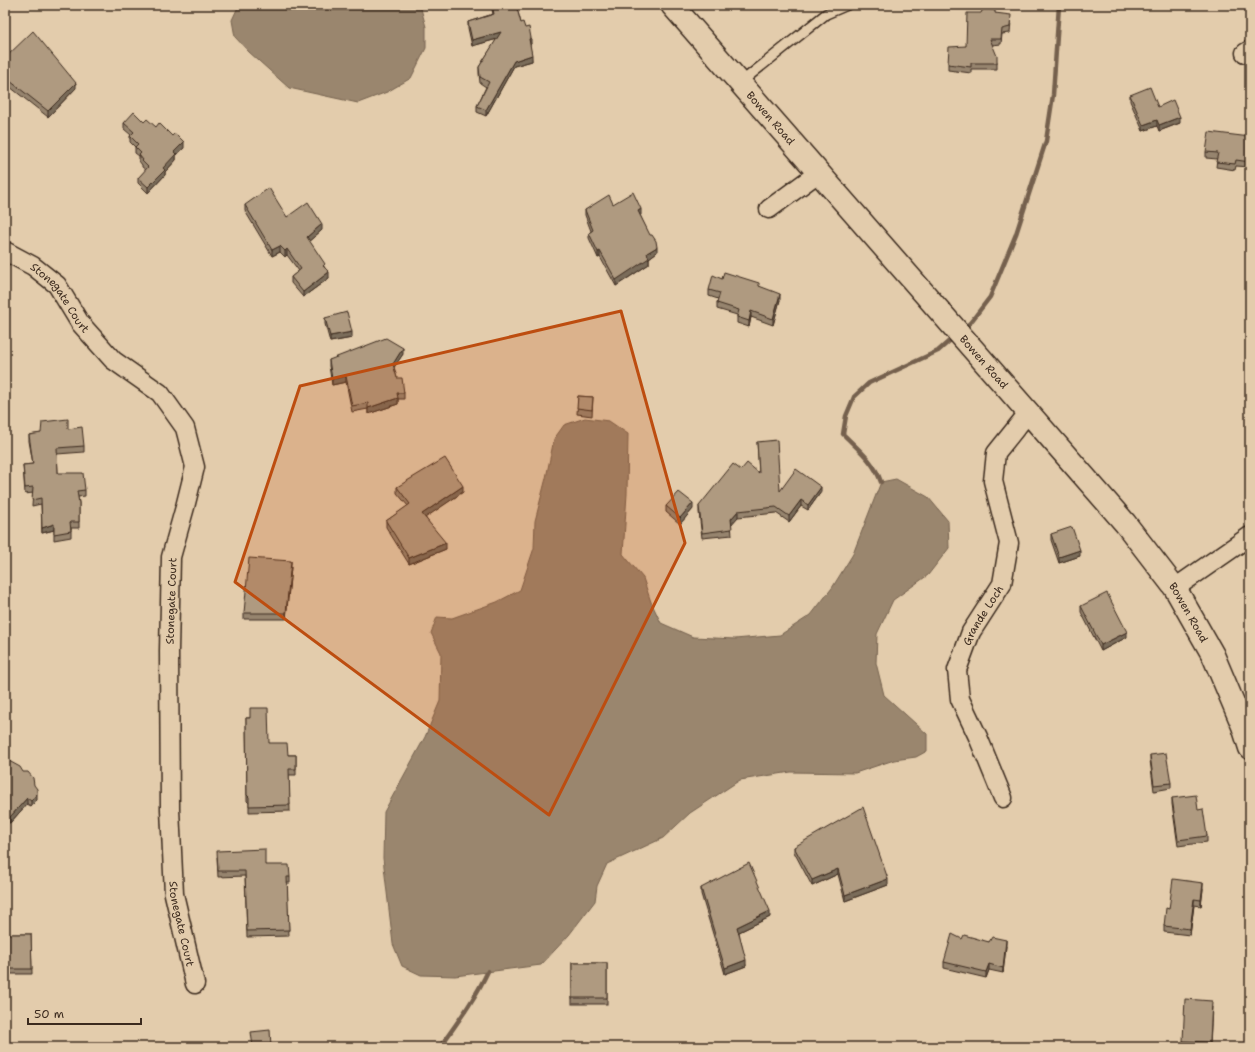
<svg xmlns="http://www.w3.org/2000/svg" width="1255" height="1052" font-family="'Shantell Sans',sans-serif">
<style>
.water{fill:#9a866e;stroke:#74614e}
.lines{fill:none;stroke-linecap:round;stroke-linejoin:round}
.stream{stroke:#74614e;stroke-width:4.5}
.service-casing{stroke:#3b2a1e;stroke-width:12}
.minor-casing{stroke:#3b2a1e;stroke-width:21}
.tertiary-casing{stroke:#3b2a1e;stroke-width:25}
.service{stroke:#e3ccac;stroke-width:9}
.minor{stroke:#e3ccac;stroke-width:18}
.tertiary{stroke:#e3ccac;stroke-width:22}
.wall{fill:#96846e;stroke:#3b2a1e}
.shaded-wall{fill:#7a6c5a;stroke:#3b2a1e}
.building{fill:#af9a80;stroke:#3b2a1e}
.marked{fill:#bd4d10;fill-opacity:0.2;stroke:#bd4d10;stroke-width:3;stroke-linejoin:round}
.labels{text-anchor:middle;stroke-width:4;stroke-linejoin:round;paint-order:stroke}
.street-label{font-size:11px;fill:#3b2a1e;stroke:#e3ccac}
</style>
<rect width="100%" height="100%" fill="#e3ccac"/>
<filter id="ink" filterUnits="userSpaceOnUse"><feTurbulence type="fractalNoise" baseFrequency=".025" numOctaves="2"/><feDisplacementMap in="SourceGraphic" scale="8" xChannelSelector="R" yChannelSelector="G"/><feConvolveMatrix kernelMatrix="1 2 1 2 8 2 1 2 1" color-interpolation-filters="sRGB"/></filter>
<g filter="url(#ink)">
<g class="water">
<path d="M239 5H420L426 27V48L411 78 387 92 358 103 289 88 249 52 235 37 232 20Z"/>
<path d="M585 418 609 421 628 434 627 494 623 554 643 578 651 602 661 623 693 637 735 639 780 635 811 615 832 588 853 554 881 482 896 479 928 497 948 521 949 548 928 575 893 600 877 634 876 663 884 695 927 734V751L916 757 894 760 855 773 791 772 740 780 690 813 663 838 607 864 597 886 595 901 569 935 541 965 455 976 421 975 402 966 393 944 383 858 384 812 425 737 440 701 441 653 431 633 437 617 452 618 497 602 520 590 534 548 535 521 546 478 554 439 564 425Z"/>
</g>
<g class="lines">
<g class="stream">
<path d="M963 329 970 323 990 297 1016 234 1046 141 1053 95 1059 5"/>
<path d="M881 482C874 461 858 449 843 434L846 416 854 397 869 383 938 351 955 336"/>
<path d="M440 1047C457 1023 475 999 488 971"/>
</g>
<defs>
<path id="service" d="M740 83 826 14 847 5"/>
<g id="minor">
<path d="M1245 53 1250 50"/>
<path d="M769 209 818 173"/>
<path id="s1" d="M5 251 33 266 57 285 80 323 113 360 160 393 185 428 195 467 185 507 171 557 169 651 170 809 174 894 195 984"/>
<path d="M1175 588 1250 536"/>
<path id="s2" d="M1003 798 978 737 960 699 957 670 971 632 1002 584 1009 543 993 481 996 453 1024 418 1029 414"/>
</g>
<g id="tertiary">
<path id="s3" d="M672 5 1125 523 1175 588 1213 655 1243 726 1250 748"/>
</g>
</defs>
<use href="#service" class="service-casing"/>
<use href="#minor" class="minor-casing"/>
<use href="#tertiary" class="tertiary-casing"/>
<use href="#service" class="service"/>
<use href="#minor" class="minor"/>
<use href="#tertiary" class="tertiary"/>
</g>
<g class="wall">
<path d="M491 5H516L521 23 531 44 530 45 532 61 514 66 486 116 477 112V106L486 87 480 83 479 73V67L497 39 472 46 468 28V22L493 14Z"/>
<path d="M981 13H995L1011 21 1010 33 1002 34 1001 44 992 45 997 62V69H971V73L948 70V64L966 46Z"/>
<path d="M5 58 76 88 48 117 5 83Z"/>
<path d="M1130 95 1180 123 1159 131 1157 126 1143 131 1130 101Z"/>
<path d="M144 122 156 127 184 148 176 155V160L165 172V175L148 193 138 183V178L146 170 142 167V165L139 161V156L135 153V147L130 142V136L131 135 124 129V123Z"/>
<path d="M1250 137V167L1236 166 1235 170 1216 167 1217 159 1206 158V152Z"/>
<path d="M613 204 641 215H640L657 252 649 258V264L616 286 600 257 598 258 589 238V233L591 231 585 215V210Z"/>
<path d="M245 205 287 217 322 230 309 241 325 268 329 278 303 297 291 283V277L299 271 287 255 285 257 280 252 272 256 245 211Z"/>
<path d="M722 279 759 286 780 300 773 325 751 317 749 327 737 323V315L717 309V303L718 299 709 296V290Z"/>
<path d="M325 318 352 338 330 342 325 324Z"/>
<path d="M403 354 394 367 397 378 404 393V399H398V404L368 414V409L352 412 346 382 332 385 329 366V360Z"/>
<path d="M578 396 593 397 592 416 577 414Z"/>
<path d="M68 429 84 446V452L57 454 58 473 85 490V496L78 497 79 503V528H71V537L54 540V530L42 533 41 504 32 506 33 493 25 494 23 465 33 464 29 441V435Z"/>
<path d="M757 442 780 491 821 492 808 510 801 506 789 522 776 513 738 517 731 524 732 535 702 538 699 512V506L741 470 759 473Z"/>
<path d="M397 487 463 492 425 517 446 549 409 564 386 527V521L408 506 397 493Z"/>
<path d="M666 506 693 509 680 524 666 512Z"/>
<path d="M1051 534 1080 556 1059 563 1051 540Z"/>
<path d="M291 567 286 619H244V613Z"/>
<path d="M1081 606 1127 637 1101 651 1081 612Z"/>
<path d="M246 718H250L269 743 288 755H296V775H289L290 811 249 812V803L247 801Z"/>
<path d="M5 747H6V763L37 800 31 806 27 804 10 823 5 822Z"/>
<path d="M1150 755 1171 783V788L1154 791 1150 760Z"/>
<path d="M1172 798 1198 810 1207 836V842L1178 846 1172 804Z"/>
<path d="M794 847 888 885 845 901 838 874 812 886 794 852Z"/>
<path d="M217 857 265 865 290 877V883H287L289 936 247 937 245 876 218 877Z"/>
<path d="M701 888 770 917 739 932 746 966 725 974 701 894Z"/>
<path d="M1203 889 1201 906 1194 905 1190 935 1164 932V926L1169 909Z"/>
<path d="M5 934H31L32 974H5Z"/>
<path d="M962 939 989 942 1006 946 1003 973 989 970 986 978 944 968V962Z"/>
<rect x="572" y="963" width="35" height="41"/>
<path d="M1212 1007 1210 1047H1183V1041Z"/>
</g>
<g class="shaded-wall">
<path d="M501 32V38L472 46V40Z"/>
<path d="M531 38V44L529 45V39Z"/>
<path d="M532 55V61L514 66 486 116V110L514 61Z"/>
<path d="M76 83V88L48 117V111Z"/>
<path d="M1180 117V123L1159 131V125Z"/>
<path d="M1157 120V126L1143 131V125Z"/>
<path d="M184 142V148L176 155V160L165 172V175L148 193V187L163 168 174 152Z"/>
<path d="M641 209V215L638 217V211Z"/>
<path d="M322 224V230L307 243V237Z"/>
<path d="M280 246V252L272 256V250Z"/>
<path d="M657 247V252L649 258V264L616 286V280L647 253Z"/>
<path d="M287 249V255L285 257V251Z"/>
<path d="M600 251V257L598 258V252Z"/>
<path d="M329 272V278L303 297V292Z"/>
<path d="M780 294V300L773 325V319Z"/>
<path d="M751 311V317L749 327V321Z"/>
<path d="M352 332V338L330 342V336Z"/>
<path d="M403 348V354L393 369V364Z"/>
<path d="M346 376V382L332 385V379Z"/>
<path d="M398 398V404L368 414V408Z"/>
<path d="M463 486V492L422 520V514Z"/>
<path d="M821 487V492L808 510V505Z"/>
<path d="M801 500V506L789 522V516Z"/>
<path d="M693 503V509L680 524V518Z"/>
<path d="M738 511V517L731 525V519Z"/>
<path d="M54 524V530L42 533V528Z"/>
<path d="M446 543V549L409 564V558Z"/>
<path d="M1080 550V556L1059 563V557Z"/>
<path d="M291 561V567L286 619V613Z"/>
<path d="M1127 632V637L1101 651V645Z"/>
<path d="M37 794V800L31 806V801Z"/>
<path d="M27 798V804L10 823V817Z"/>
<path d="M838 869V874L812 886V880Z"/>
<path d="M888 879V885L845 901V895Z"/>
<path d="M1203 883V889L1201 906V900Z"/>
<path d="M1194 899V905L1190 935V929Z"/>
<path d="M770 911V917L737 933V927Z"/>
<path d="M1006 940V946L1003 973V968Z"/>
<path d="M746 960V966L725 974V968Z"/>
<path d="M989 964V970L986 978V972Z"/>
</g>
<g class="building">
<path d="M492 5H516L521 23 523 22 525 28 529 27 531 38 529 39 532 55 514 61 486 110 477 106 489 82 480 77 479 67 501 32 472 40 468 22 494 14Z"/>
<path d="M983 9 995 10V13L1011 15 1010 27 1002 29 1001 39H990L997 56V63H971V67L948 64 949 47 966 46 967 13H981Z"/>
<path d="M33 31 76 83 48 111 5 77V58Z"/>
<path d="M1150 87 1158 107 1173 100 1180 117 1159 125 1157 120 1143 125 1130 95Z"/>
<path d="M134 112 144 122 147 119 156 127 159 123 172 136 175 133 184 142 174 152 176 154 163 168 165 170 148 187 138 178 148 167 142 161 143 160 139 155 141 153 135 147 138 144 130 136 134 132 124 123Z"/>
<path d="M1209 132 1250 137V162L1236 160 1235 164 1216 162 1218 153 1206 152Z"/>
<path d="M269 188 287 217 308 202 322 224 307 237 325 264 323 266 329 272 303 292 291 277 301 269 287 249 285 251 280 246 272 250 245 205Z"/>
<path d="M633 192 641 209 638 211 650 235H652L656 241 657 247 647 253 649 258 616 280 600 251 598 252 589 233 593 230 585 210 609 195 613 204Z"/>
<path d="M724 272 759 283V286L780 294 773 319 751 311 749 321 737 317 739 310 717 303 720 293 709 290 713 275 722 279Z"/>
<path d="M347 312 352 332 330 336 325 318Z"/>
<path d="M386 338 403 348 393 364 397 378H402L404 393H397L398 398 368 408V403L352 406 346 376 332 379 329 360Z"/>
<path d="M578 396 593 397 592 410 577 408Z"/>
<path d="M68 419V429L82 427 84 446 57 448 58 473H83L85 490 77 491 79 503V522H70L71 531 54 534V524L42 528 41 498 32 500 33 487 25 488 23 465 33 464 29 435 41 433 42 422Z"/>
<path d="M777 440 780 491 796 469 821 487 808 505 801 500 789 516 776 507 738 511 731 519 732 529 702 533 699 506 733 464 741 470 747 463 759 473 757 442Z"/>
<path d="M445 458 463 486 422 514 446 543 409 558 386 521 410 504 397 487Z"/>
<path d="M679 492 693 503 680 518 666 506Z"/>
<path d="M1072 527 1080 550 1059 557 1051 534Z"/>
<path d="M249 558 291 561 286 613H244Z"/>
<path d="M1107 593 1127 632 1101 645 1081 606Z"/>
<path d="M250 708H268L269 743H287L288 755H296V769H289L290 805 249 806V797L247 795 246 718H250Z"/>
<rect x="5" y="747" width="1" height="13"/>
<path d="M1166 753 1171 783 1154 785 1150 755Z"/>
<path d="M9 761 20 767 23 772H28L33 778 34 785 37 789V794L31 801 27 798 10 817H5V763Z"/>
<path d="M1196 795 1198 810 1203 809 1207 836 1178 840 1172 798Z"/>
<path d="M863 807 888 879 845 895 838 869 812 880 794 847Z"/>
<path d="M265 849V865H289L290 877H287L289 930 247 931 245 871H218L217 851Z"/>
<path d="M749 863 770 911 737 927 746 960 725 968 701 888Z"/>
<path d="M1173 879 1203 883 1201 900 1194 899 1190 929 1164 926 1166 908 1169 909Z"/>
<path d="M5 934H31L32 969H5Z"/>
<path d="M952 934 962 939 964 935 989 942 992 937 1006 940 1003 968 989 964 986 972 944 962Z"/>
<rect x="572" y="963" width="35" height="35"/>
<path d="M1185 999 1212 1001 1210 1042 1183 1041Z"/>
<path d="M270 1030 271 1047H253L251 1032Z"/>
</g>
</g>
<path class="marked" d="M621 311 685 543 549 815 235 582 300 386Z"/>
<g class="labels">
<g class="street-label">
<text dy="4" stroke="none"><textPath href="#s3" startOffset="150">Bowen Road</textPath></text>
<text dy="4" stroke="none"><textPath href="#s1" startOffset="74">Stonegate Court</textPath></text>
<text dy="4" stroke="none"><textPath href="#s3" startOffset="474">Bowen Road</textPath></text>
<text transform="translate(171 601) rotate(-88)" y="4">Stonegate Court</text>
<text dy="4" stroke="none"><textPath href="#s3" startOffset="798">Bowen Road</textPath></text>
<text dy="4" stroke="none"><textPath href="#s2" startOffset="198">Grande Loch</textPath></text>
<text dy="4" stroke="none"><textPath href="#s1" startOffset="758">Stonegate Court</textPath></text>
</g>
</g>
<rect width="1255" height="1052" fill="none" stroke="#e3ccac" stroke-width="20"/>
<rect x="10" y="10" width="1235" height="1032" fill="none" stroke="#3b2a1e" stroke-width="1.5" filter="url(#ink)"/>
<path d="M28 1018v6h113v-6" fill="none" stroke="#3b2a1e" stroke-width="2"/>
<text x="34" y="1018" font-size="12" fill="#3b2a1e" stroke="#e3ccac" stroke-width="3" paint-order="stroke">50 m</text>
</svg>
